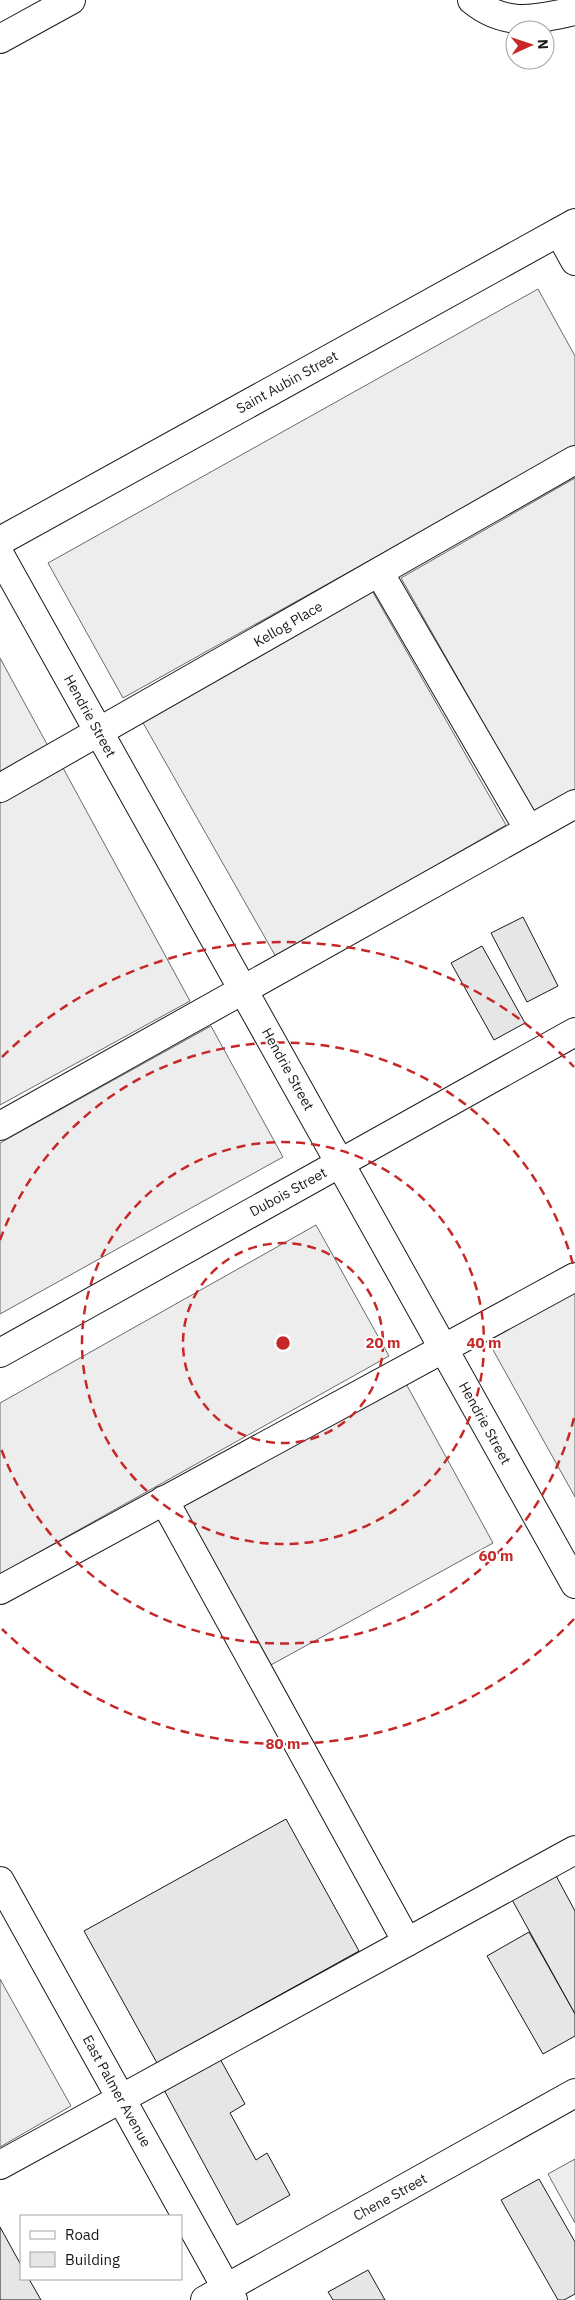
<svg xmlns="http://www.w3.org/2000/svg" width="575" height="2300" font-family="'IBM Plex Sans',sans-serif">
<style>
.built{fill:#ededed;stroke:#6a6a6a}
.building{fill:#e6e6e6;stroke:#1a1a1a}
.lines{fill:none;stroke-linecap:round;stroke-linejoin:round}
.minor-casing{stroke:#1a1a1a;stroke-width:30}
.minor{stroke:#fff;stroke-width:28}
.ring{fill:none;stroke:#c62828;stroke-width:2.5;stroke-dasharray:9 6}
.labels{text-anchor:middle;stroke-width:4;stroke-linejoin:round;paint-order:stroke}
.street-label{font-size:14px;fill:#1a1a1a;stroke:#fff}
.centre{fill:#c62828;stroke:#fff;stroke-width:2.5}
.ring-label{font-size:15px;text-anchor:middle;font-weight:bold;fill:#c62828;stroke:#fff;stroke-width:4;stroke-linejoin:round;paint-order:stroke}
</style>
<rect width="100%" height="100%" fill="#fff"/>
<g class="built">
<path d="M538 289 575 356V446L123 698 48 563Z"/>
<path d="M575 478V791L535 814 401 578Z"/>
<path d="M371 589 506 825 276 957 142 721Z"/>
<path d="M0 658 48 746 0 772Z"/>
<path d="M63 768 190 1001 0 1105V803Z"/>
<path d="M211 1026 283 1157 0 1314V1143Z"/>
<path d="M316 1225 389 1356 0 1574V1403Z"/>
<path d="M575 1292V1497L488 1341Z"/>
<path d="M404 1380 493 1543 269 1666 180 1503Z"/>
<path d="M0 1979 71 2106 0 2147Z"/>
<path d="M575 2159V2223L548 2174Z"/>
</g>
<g class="building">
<path d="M523 917 558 986 527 1002 491 933Z"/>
<path d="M482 946 525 1023 494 1040 451 963Z"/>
<path d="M286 1819 359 1951 157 2063 84 1931Z"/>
<path d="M554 1872 575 1911V2014L510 1896Z"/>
<path d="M529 1932 575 2014V2036L543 2054 487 1956Z"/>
<path d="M219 2057 245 2104 230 2113 256 2160 267 2153 290 2195 237 2225 163 2088Z"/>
<path d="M539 2179 575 2242V2294L564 2300H558L501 2200Z"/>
<path d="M0 2227 21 2265V2279H29L41 2300H0Z"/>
<path d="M368 2270 385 2300H333L328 2292Z"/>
</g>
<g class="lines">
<defs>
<g id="minor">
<path d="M472 0C506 28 536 19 575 11"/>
<path d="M0 39 71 0"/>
<path d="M559 232 575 261"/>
<path d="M0 541 575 223"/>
<path d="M0 555 575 1584"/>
<path d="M379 572 529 830"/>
<path d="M0 788 575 460"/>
<path d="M0 1126 575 804"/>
<path d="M0 1353 575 1032"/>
<path d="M164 1500 407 1942"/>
<path d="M0 1590 575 1277"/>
<path d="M0 1881 233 2300"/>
<path d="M0 2165 575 1850"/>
<path d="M205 2300 575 2093"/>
</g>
</defs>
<use href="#minor" class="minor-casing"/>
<use href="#minor" class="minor"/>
</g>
<g class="ring">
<circle cx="283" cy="1343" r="100"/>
<circle cx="283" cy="1343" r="201"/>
<path d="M574 1418A301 301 0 0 1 0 1446M0 1240A301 301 0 0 1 574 1268"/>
<path d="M574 1619A401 401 0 0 1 2 1629M2 1057A401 401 0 0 1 574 1067"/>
</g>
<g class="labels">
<g class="street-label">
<text transform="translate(287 382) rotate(-29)" y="5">Saint Aubin Street</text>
<text transform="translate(288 624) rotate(-30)" y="5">Kellog Place</text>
<text transform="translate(90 716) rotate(61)" y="5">Hendrie Street</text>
<text transform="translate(288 1069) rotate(61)" y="5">Hendrie Street</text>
<text transform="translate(288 1192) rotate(-29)" y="5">Dubois Street</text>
<text transform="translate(485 1423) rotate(61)" y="5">Hendrie Street</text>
<text transform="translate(117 2091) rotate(61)" y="5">East Palmer Avenue</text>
<text transform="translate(390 2197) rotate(-29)" y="5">Chene Street</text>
</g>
</g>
<circle cx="283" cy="1343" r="8" class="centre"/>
<g class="ring-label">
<text x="383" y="1348">20 m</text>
<text x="484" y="1348">40 m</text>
<text x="496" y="1561">60 m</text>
<text x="283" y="1749">80 m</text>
</g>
<rect x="20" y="2215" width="162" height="65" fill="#ffffff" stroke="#a3a3a3"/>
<rect x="30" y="2231" width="25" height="8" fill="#ffffff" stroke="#a3a3a3"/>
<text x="65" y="2240" font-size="15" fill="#1a1a1a">Road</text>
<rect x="30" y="2252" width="25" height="15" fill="#e6e6e6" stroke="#a3a3a3"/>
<text x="65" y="2265" font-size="15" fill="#1a1a1a">Building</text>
<g transform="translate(530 45) rotate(87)"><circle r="24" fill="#ffffff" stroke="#a3a3a3"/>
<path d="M0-4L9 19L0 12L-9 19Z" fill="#c62828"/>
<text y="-8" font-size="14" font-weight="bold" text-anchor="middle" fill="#1a1a1a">N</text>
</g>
</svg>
